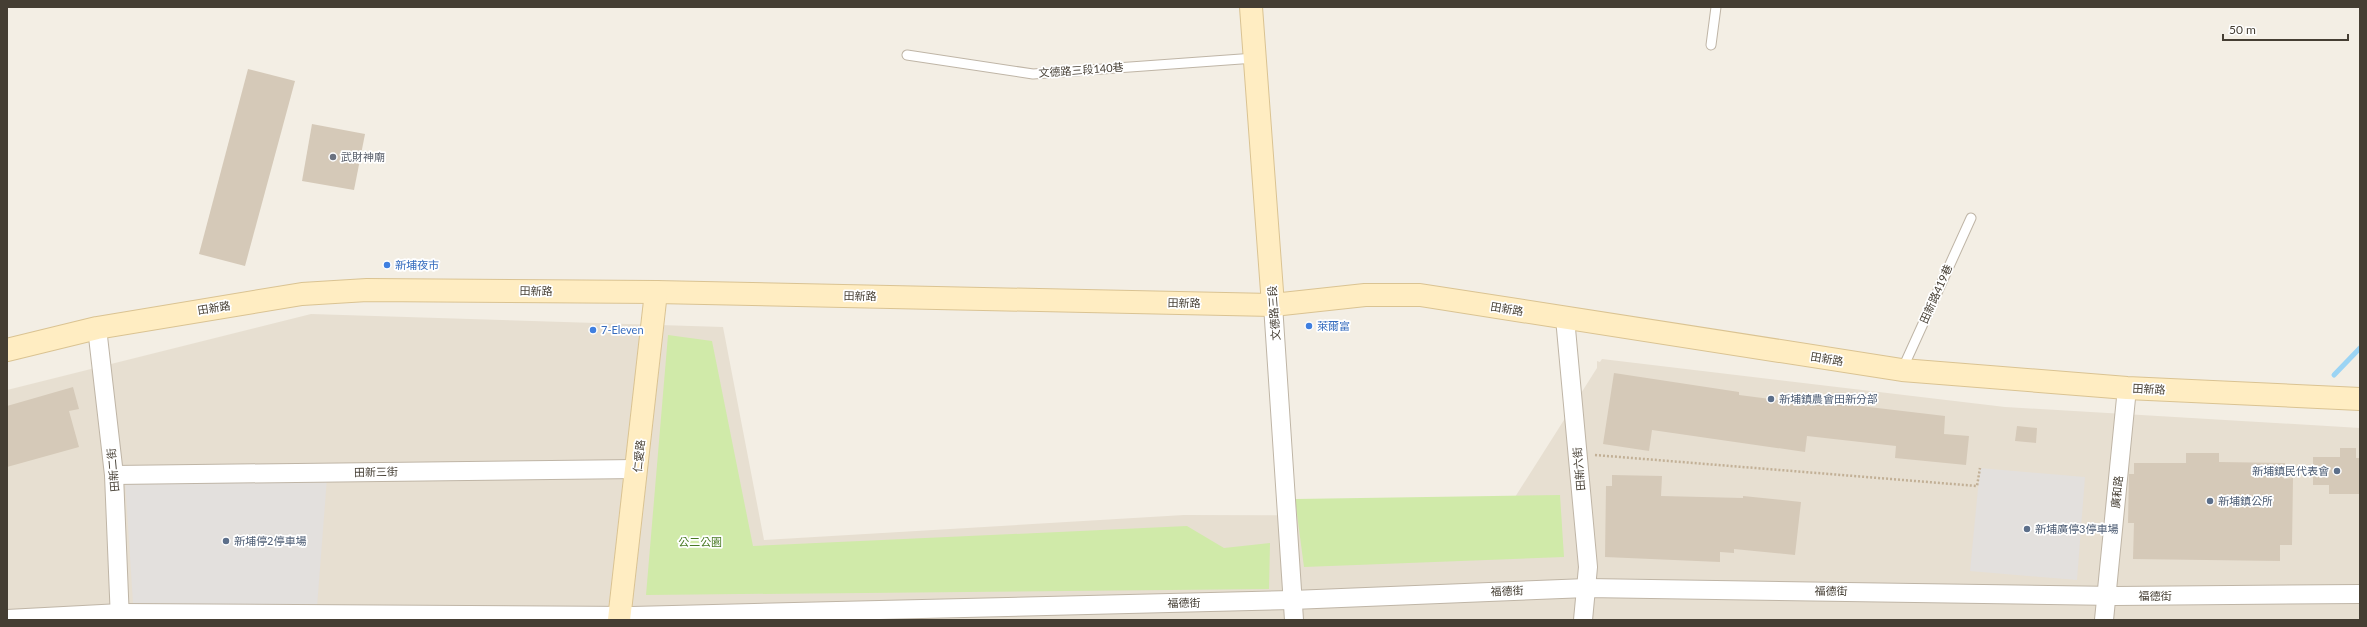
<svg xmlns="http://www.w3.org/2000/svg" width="2367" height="627" font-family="Lato,'Noto Sans TC',sans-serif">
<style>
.residential{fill:#e7dfd1}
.green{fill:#d0eaa9}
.parking{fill:#e3e0dd}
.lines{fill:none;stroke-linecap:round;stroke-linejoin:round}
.stream{stroke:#9bd4f4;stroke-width:5}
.building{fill:#d5c9b8}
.service-casing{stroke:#bfb5a6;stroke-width:11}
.minor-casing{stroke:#bfb5a6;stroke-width:20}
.secondary-casing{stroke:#dac392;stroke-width:24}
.path{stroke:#c2b096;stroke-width:2.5;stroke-dasharray:2 2;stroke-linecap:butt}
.service{stroke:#fff;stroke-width:9}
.minor{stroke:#fff;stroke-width:18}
.secondary{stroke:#ffedc2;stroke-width:22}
.worship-dot{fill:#6b7280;stroke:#fff;stroke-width:1.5}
.shop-dot{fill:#3f7fe0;stroke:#fff;stroke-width:1.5}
.service-dot{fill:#5c6f8a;stroke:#fff;stroke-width:1.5}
.labels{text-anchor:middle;stroke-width:3.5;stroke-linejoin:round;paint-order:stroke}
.street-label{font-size:11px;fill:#453e33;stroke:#fff}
.worship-label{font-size:11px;fill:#5b616d;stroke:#fff;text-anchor:start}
.shop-label{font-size:11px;fill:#366cbe;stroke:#fff;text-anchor:start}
.service-label{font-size:11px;fill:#4e5e75;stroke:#fff;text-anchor:start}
.park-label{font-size:11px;fill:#487a23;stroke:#fff}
</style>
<rect width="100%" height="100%" fill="#f3eee4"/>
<path class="residential" d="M311 314 723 327 764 540 1184 515 1503 516 1597 368V361L1600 362 1602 359 2005 407 2360 428V620H7V390Z"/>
<g class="green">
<path d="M668 335 712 341 753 546 1187 526 1224 548 1270 543 1269 589 646 595Z"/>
<path d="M1560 495 1564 557 1304 567 1295 499Z"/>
</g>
<g class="parking">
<path d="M1980 468 2085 477 2077 580 1970 571Z"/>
<path d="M327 478 317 607 133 603 125 480Z"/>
</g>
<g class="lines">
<path class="stream" d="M2334 375 2360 348"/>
</g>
<g class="building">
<path d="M248 69 295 81 245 266 199 254Z"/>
<path d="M312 124 365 134 354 190 302 181Z"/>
<path d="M1614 373 1739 392V395L1818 405V401L1945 416 1944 434 1969 436 1966 465 1895 458 1896 446 1807 436 1805 452 1652 430 1649 451 1603 444Z"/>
<path d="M73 387 79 409 69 411 79 447 7 467V406Z"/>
<path d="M2017 426 2037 428 2036 443 2015 441Z"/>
<path d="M2340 448H2356V458H2360V494H2329V485H2313V457H2340Z"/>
<path d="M2186 453H2219V462L2285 463 2284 479 2293 478 2292 545H2280V561L2133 559 2134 523H2128L2129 474H2134V463H2186Z"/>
<path d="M1612 475 1662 476 1661 496 1743 498V496L1801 502 1795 555 1734 549V553L1720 552V562L1605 557 1606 486H1612Z"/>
</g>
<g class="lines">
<defs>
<g id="service">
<path d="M1711 45 1716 7"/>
<path d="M907 55 1033 74 1255 58"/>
<path d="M1902 370 1971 218"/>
</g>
<g id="minor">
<path d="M1273 305 1294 620"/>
<path d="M1565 318 1588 567 1583 620"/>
<path d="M97 328 114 475 120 620"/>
<path d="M114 475 637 469"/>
<path d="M7 619 121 613 632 616 1292 600 1587 588 2116 596 2360 594"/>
<path d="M2104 620 2127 388"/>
</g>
<g id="secondary">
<path d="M1251 7 1273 305"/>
<path d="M7 350 97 328 302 294 367 290 656 292 1273 305 1365 295H1420L1902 370 2127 388 2360 399"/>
<path d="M619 620 656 292"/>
</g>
</defs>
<use href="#service" class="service-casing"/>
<use href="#minor" class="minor-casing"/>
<use href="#secondary" class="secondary-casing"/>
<path class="path" d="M1595 455 1977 486 1980 468"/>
<use href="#service" class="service"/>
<use href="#minor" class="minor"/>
<use href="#secondary" class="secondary"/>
</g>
<circle class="worship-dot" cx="333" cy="157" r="4"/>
<g class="shop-dot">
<circle cx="387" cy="265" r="4"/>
<circle cx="1309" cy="326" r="4"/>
<circle cx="593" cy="330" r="4"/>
</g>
<g class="service-dot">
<circle cx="1771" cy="399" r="4"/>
<circle cx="2337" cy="471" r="4"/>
<circle cx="2210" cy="501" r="4"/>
<circle cx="2027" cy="529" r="4"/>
<circle cx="226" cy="541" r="4"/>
</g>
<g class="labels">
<g class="street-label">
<text transform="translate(1081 70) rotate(-4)" y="4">文德路三段140巷</text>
<text transform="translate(536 291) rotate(1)" y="4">田新路</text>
<text transform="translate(1936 294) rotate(-66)" y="4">田新路419巷</text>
<text transform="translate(860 296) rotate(1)" y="4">田新路</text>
<text transform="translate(1184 303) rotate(1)" y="4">田新路</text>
<text transform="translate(214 308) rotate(-9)" y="4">田新路</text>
<text transform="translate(1507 309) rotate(9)" y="4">田新路</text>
<text transform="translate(1274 313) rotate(-94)" y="4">文德路三段</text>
<text transform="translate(1827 359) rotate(9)" y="4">田新路</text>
<text transform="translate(2149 389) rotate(3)" y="4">田新路</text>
<text transform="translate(639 456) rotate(-84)" y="4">仁愛路</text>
<text transform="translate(1579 469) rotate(-95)" y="4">田新六街</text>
<text transform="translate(113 470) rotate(-95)" y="4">田新二街</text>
<text transform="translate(376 472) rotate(-1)" y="4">田新三街</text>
<text transform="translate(2117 492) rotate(-84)" y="4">廣和路</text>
<text transform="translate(1507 591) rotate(-2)" y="4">福德街</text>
<text transform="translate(1831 591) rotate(1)" y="4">福德街</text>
<text x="2155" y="600">福德街</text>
<text transform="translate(1184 603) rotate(-1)" y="4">福德街</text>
</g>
<g class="worship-label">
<text x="341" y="161">武財神廟</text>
</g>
<g class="shop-label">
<text x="395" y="269">新埔夜市</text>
<text x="1317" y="330">萊爾富</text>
<text x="601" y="334">7-Eleven</text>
</g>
<g class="service-label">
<text x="1779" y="403">新埔鎮農會田新分部</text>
<text x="2329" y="475" text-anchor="end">新埔鎮民代表會</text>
<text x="2218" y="505">新埔鎮公所</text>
<text x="2035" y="533">新埔廣停3停車場</text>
<text x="234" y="545">新埔停2停車場</text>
</g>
<g class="park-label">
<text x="700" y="546">公二公園</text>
</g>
</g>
<rect width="2367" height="627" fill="none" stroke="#453e33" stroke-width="16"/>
<path d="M2223 34v6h125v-6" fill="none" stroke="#453e33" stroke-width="2"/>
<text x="2229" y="34" font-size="12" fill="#453e33" stroke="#ffffff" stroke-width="3" paint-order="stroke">50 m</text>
</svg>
